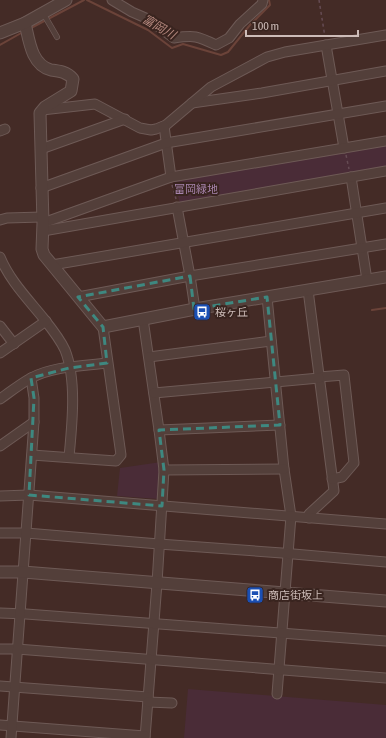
<svg xmlns="http://www.w3.org/2000/svg" width="386" height="738" font-family="'Asap Condensed','Noto Sans JP',sans-serif">
<style>
.green{fill:#4a2c37}
.lines{fill:none;stroke-linecap:round;stroke-linejoin:round}
.stream{stroke:#6b4339;stroke-width:2}
.service-casing{stroke:#6e5a56;stroke-width:6}
.minor-casing{stroke:#6e5a56;stroke-width:11}
.tertiary-casing{stroke:#6e5a56;stroke-width:13}
.path{stroke:#654b53;stroke-width:1.5;stroke-dasharray:3 3;stroke-linecap:butt}
.service{stroke:#533f3a;stroke-width:4.5}
.minor{stroke:#533f3a;stroke-width:9}
.tertiary{stroke:#533f3a;stroke-width:11}
.marked{fill:none;stroke:#3e8880;stroke-width:3;stroke-dasharray:8 5;stroke-linejoin:round}
.labels{text-anchor:middle;stroke-width:4;stroke-linejoin:round;paint-order:stroke}
.park-label{font-size:11px;fill:#a784ad;stroke:#39241f}
.poi-label{font-size:11px;fill:#cdbcb8;stroke:#39241f;text-anchor:start}
.water-label{font-size:12px;font-style:italic;fill:#b5887e;stroke:#39241f}
</style>
<rect width="100%" height="100%" fill="#442b26"/>
<g class="green">
<path d="M386 144V168L180 204 174 180Z"/>
<path d="M161 462 159 499 117 496 120 468Z"/>
<path d="M188 689 386 705V738H184Z"/>
</g>
<g class="lines">
<g class="stream">
<path d="M87 0 148 30 172 48 183 44 221 55 228 52 250 25 270 5 269 0"/>
<path d="M31 28 84 0"/>
<path d="M0 45 23 32"/>
<path d="M372 310 386 308"/>
</g>
<defs>
<path id="service" d="M43 13 57 37"/>
<g id="minor">
<path d="M112 0 132 12 148 19 174 38C195 35 197 36 216 45L229 38 240 24 262 4 263 0"/>
<path d="M326 45 344 148"/>
<path d="M192 103 262 93 386 71"/>
<path d="M42 110 95 104 140 128 151 130 156 129 166 125 211 87 267 57 285 52 386 35"/>
<path d="M164 126 171 177"/>
<path d="M0 131 5 129"/>
<path d="M41 149 125 119"/>
<path d="M351 177 367 280"/>
<path d="M41 188 166 143 386 106"/>
<path d="M177 207 190 276 195 309"/>
<path d="M0 220 7 218 42 217"/>
<path d="M43 223 171 177 386 141"/>
<path d="M43 231 386 171"/>
<path d="M0 257C10 281 28 299 44 319 52 329 60 339 65 350 77 380 72 425 69 457"/>
<path d="M52 265 386 208"/>
<path d="M308 290 334 491 309 514V518"/>
<path d="M78 297 190 276 386 244"/>
<path d="M267 297 284 469 291 516 277 694"/>
<path d="M143 319 159 430 164 470 157 583 145 738"/>
<path d="M0 326 14 344"/>
<path d="M0 353 46 321"/>
<path d="M149 357 271 341"/>
<path d="M319 377 344 375 354 463 342 477 332 479"/>
<path d="M154 393 319 378"/>
<path d="M0 399C10 392 20 384 31 378 53 366 83 366 107 363"/>
<path d="M159 430 280 425"/>
<path d="M0 446 34 422"/>
<path d="M32 455 116 461 121 455 103 327"/>
<path d="M164 470 284 469"/>
<path d="M0 496 29 495 386 524"/>
<path d="M0 533H26L159 544 282 553 386 562"/>
<path d="M0 613 26 614 386 641"/>
<path d="M0 649H17L386 678"/>
<path d="M0 686 148 697"/>
<path d="M148 702 172 703"/>
<path d="M0 725 145 736"/>
<path d="M11 738 34 422V398L31 378"/>
</g>
<g id="tertiary">
<path d="M25 23C29 39 31 65 51 70 60 71 67 72 73 79L71 91 45 107 40 113 43 223 42 249 44 255 103 327 195 309 386 277"/>
<path d="M0 33 25 23 66 0"/>
<path d="M0 572H23L386 601"/>
</g>
</defs>
<use href="#service" class="service-casing"/>
<use href="#minor" class="minor-casing"/>
<use href="#tertiary" class="tertiary-casing"/>
<g class="path">
<path d="M319 0 325 37"/>
<path d="M346 155 349 169"/>
<path d="M172 185 176 199"/>
</g>
<use href="#service" class="service"/>
<use href="#minor" class="minor"/>
<use href="#tertiary" class="tertiary"/>
</g>
<path class="marked" d="M190 276 194 309 267 297 280 425 159 430 164 470 162 506 29 495 34 398 31 378 69 368 107 363 103 327 78 297Z"/>
<defs>
<symbol id="bus-square" viewBox="-11 -11 22 22"><rect x="-9" y="-9" width="18" height="18" rx="4" fill="#1a4fb4" stroke="#39241f"/><path d="M-5-6H5V4H4V6H2V4H-2V6H-4V4H-5ZM-3.5-4V0h7V-4ZM-3.5 1.2v1.5H-2V1.2ZM2 1.2v1.5H3.5V1.2Z" fill="#fff"/></symbol>
</defs>
<g fill-rule="evenodd">
<use href="#bus-square" x="192" y="302" width="20" height="20"/>
<use href="#bus-square" x="245" y="585" width="20" height="20"/>
</g>
<g class="labels">
<g class="park-label">
<text x="196" y="193">富岡緑地</text>
</g>
<g class="poi-label">
<text x="215" y="316">桜ヶ丘</text>
<text x="268" y="599">商店街坂上</text>
</g>
<g class="water-label">
<text transform="translate(159 27) rotate(30)" y="4">富岡川</text>
</g>
</g>
<path d="M246 30v6h112v-6" fill="none" stroke="#cdbcb8" stroke-width="2"/>
<text x="252" y="30" font-size="12" fill="#cdbcb8" stroke="#39241f" stroke-width="3" paint-order="stroke">100 m</text>
</svg>
